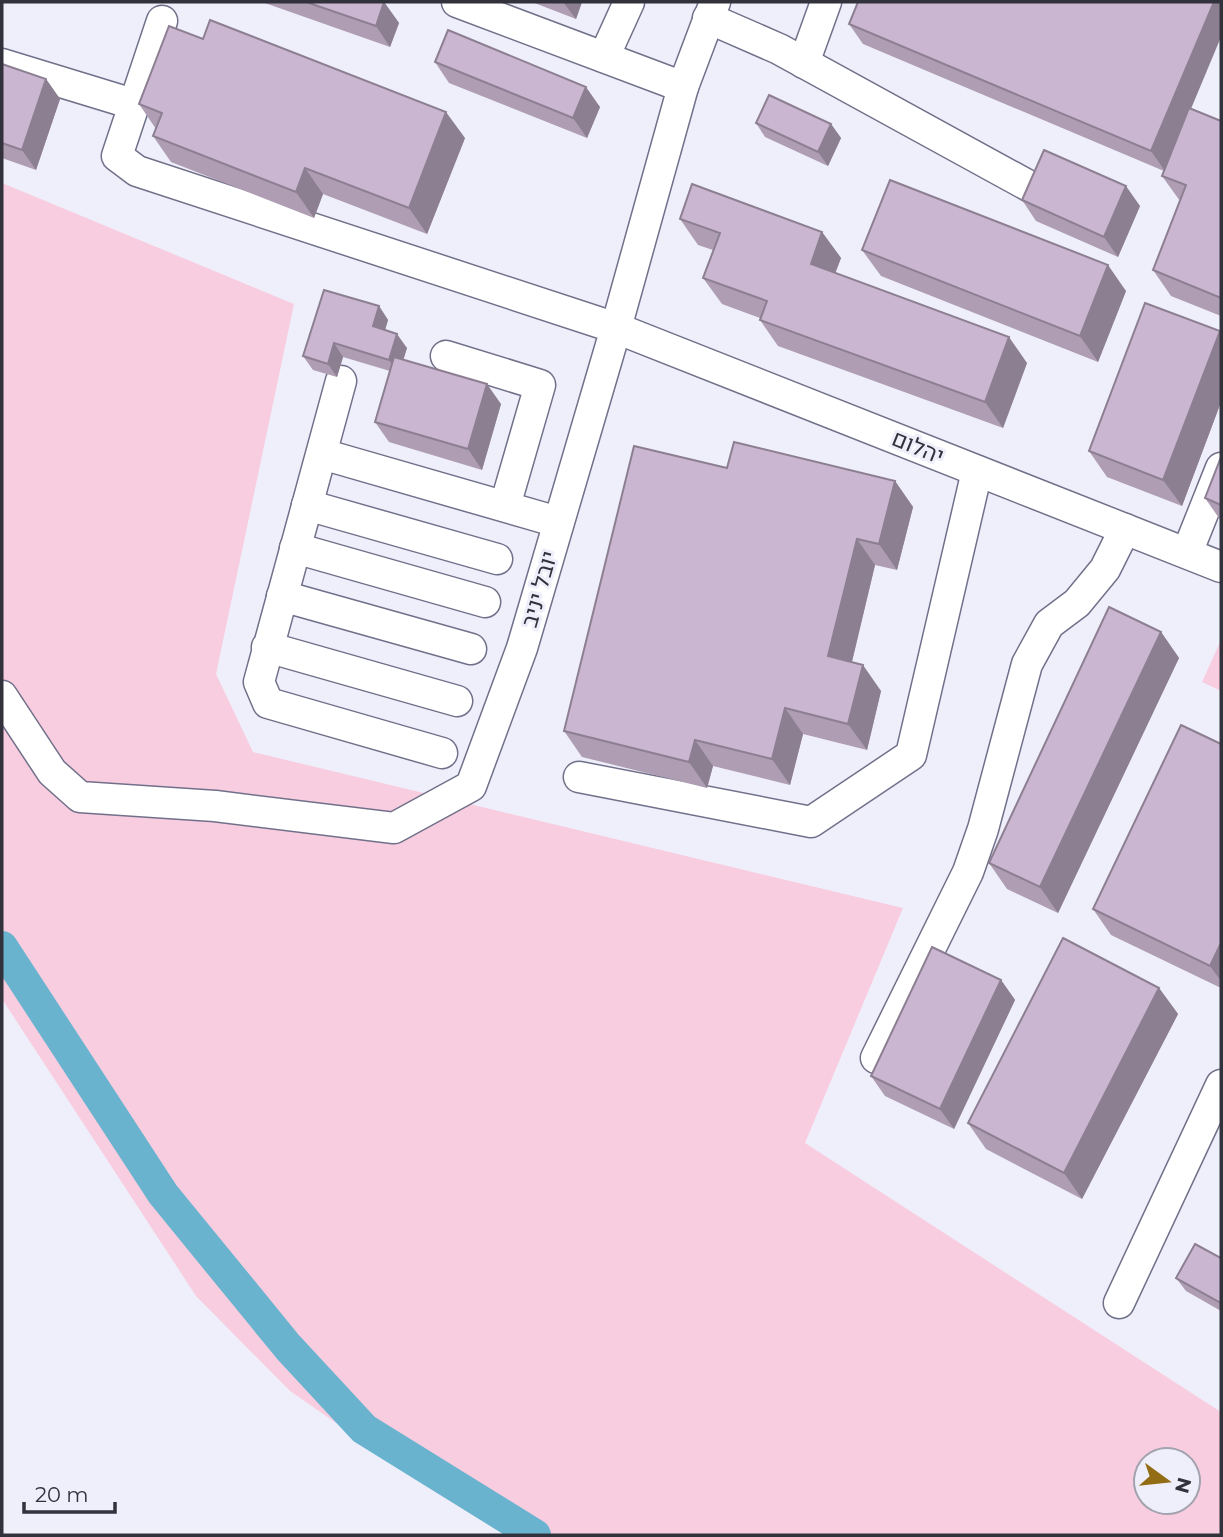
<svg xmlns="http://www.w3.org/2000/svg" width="1223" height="1537" font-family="Montserrat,Heebo,sans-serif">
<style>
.green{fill:#f8cde0;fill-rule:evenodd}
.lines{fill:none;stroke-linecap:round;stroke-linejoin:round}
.canal{stroke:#69b3cf;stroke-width:32}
.minor-casing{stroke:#71708a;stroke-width:33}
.minor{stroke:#fff;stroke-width:30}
.wall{fill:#ae9db3}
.shaded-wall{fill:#8d7f92}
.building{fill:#cab6d0;stroke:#8d7f92;stroke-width:2}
.labels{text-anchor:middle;stroke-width:6;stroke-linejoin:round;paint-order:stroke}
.street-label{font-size:23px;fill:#32323d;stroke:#efeffb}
</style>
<rect width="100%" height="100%" fill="#efeffb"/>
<g class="green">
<path d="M2 183 294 304 216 674 253 752 903 908 805 1143 1221 1412V1535H510L427 1486 290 1391 196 1296 2 999ZM1146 1460H1188V1502H1146Z"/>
<path d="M1221 640V691L1202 682Z"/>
</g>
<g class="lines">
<path class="canal" d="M2 947 163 1194 288 1347 364 1429 535 1535"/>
<defs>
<g id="minor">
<path d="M457 2 683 87"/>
<path d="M708 18 779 49 1038 191"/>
<path d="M162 21 117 156 137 171 616 328 1221 567"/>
<path d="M604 57 629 2"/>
<path d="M804 63 826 2"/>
<path d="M2 64 133 104"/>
<path d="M446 356 540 385 505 506"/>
<path d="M341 381 259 682 268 703 442 753"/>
<path d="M322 454 558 522"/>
<path d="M307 505 497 559"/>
<path d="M295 548 485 602"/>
<path d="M1187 553 1221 468"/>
<path d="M282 596 471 649"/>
<path d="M267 647 457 701"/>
<path d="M2 696 52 772 80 797 215 806 394 828 471 786 522 648 616 328 683 87 715 2"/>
<path d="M579 777 811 822 911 755 977 471"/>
<path d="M876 1058 968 872 983 829 1027 664 1049 624 1077 603 1105 569 1125 529"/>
<path d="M1119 1303 1221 1085"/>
</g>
</defs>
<use href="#minor" class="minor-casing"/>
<use href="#minor" class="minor"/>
</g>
<g class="wall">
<path d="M262 2H384L399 23 390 47Z"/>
<path d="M532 2H582L576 19Z"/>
<path d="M849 24 1191 109 1221 121V316L1171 296 1153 270 1180 201 1162 176 1164 171 863 44Z"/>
<path d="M435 62 600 107 587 138 449 83Z"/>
<path d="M2 64 46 79 60 99 36 170 2 158Z"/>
<path d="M139 104 465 138 427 234 323 194 314 218 171 162 153 136 156 129Z"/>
<path d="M756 123 831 124 841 138 828 166 765 137Z"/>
<path d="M1022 200 1140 206 1118 257 1036 221Z"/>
<path d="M680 219 822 232 841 258 835 273 1027 363 1003 428 778 346 760 320V318L722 304 703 278 713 250 698 245Z"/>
<path d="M862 250 1126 291 1098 362 881 276Z"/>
<path d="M379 306 388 320 385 330 407 348 403 360 501 404 482 470 389 442 375 422 390 371 343 357 337 377 313 370 303 356Z"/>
<path d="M1220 331 1221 333V402L1182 506 1107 477 1089 451Z"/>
<path d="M1221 457V521L1205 498Z"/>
<path d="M727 468 895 481 913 507 897 570 875 565 852 662 881 691 867 750 803 734 790 785 713 766 707 788 582 757 564 731Z"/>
<path d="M1161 632 1179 658 1058 913 1007 889 989 863Z"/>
<path d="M1221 744V988L1111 935 1093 909Z"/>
<path d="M1001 980 1015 1000 954 1129 885 1096 871 1076Z"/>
<path d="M1159 988 1178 1014 1082 1199 986 1149 968 1123Z"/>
<path d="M1221 1258V1311L1186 1291 1176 1278Z"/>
</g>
<g class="shaded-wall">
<path d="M384 2 399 23 390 47 376 26Z"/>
<path d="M563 2H582L576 19Z"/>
<path d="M1214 2H1221V37L1165 171 1151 151Z"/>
<path d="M46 79 60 99 36 170 22 150Z"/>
<path d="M586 87 600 107 587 138 573 118Z"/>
<path d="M446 112 465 138 427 234 409 208Z"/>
<path d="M831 124 841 138 828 166 818 152Z"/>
<path d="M305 168 323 194 314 218 296 192Z"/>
<path d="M1126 186 1140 206 1118 257 1104 237Z"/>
<path d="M822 232 841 258 829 290 811 264Z"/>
<path d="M1108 265 1126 291 1098 362 1080 336Z"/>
<path d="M379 306 388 320 382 340 373 326Z"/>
<path d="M1220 331 1221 333V402L1182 506 1163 480Z"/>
<path d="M397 334 407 348 399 374 389 360Z"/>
<path d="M1009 337 1027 363 1003 428 985 402Z"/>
<path d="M334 343 343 357 337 377 328 364Z"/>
<path d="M487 384 501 404 482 470 468 449Z"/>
<path d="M895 481 913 507 897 570 879 544Z"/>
<path d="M857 539 875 565 847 682 828 656Z"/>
<path d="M1161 632 1179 658 1058 913 1040 887Z"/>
<path d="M863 665 881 691 867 750 848 724Z"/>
<path d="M785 708 803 734 790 785 772 759Z"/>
<path d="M695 740 713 766 707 788 689 762Z"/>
<path d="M1221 943V981L1210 966Z"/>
<path d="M1001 980 1015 1000 954 1129 940 1109Z"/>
<path d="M1159 988 1178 1014 1082 1199 1064 1173Z"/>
</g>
<g class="building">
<path d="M306 2H384L376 26Z"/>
<path d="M858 2H1214L1151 151 849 24Z"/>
<path d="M210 20 446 112 409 208 305 168 296 192 153 136 162 113 139 104 169 26 203 39Z"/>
<path d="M448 30 586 87 573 118 435 62Z"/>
<path d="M2 64 46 79 22 150 2 143Z"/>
<path d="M769 95 831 124 818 152 756 123Z"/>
<path d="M1189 108 1221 121V298L1153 270 1186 185 1162 176Z"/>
<path d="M1044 150 1126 186 1104 237 1022 200Z"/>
<path d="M890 180 1108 265 1080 336 862 250Z"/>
<path d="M692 184 822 232 811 264 1009 337 985 402 760 320 767 301 703 278 720 233 680 219Z"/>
<path d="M324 290 379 306 373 326 397 334 389 360 334 343 328 364 303 356Z"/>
<path d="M1145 303 1220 331 1163 480 1089 451Z"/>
<path d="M394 357 487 384 468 449 375 422Z"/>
<path d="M734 442 895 481 879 544 857 539 828 656 863 665 848 724 785 708 772 759 695 740 689 762 564 731 634 446 727 468Z"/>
<path d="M1221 457V505L1205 498Z"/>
<path d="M1109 607 1161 632 1040 887 989 863Z"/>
<path d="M1181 725 1221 744V943L1210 966 1093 909Z"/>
<path d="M1063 938 1159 988 1064 1173 968 1123Z"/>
<path d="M932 947 1001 980 940 1109 871 1076Z"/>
<path d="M1195 1244 1221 1258V1303L1176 1278Z"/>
</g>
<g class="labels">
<g class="street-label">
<text transform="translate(918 447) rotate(22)" y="8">יהלום</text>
<text transform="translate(539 589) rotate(-74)" y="8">יובל יניב</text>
</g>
</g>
<rect width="1223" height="1537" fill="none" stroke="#32323d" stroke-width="7"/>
<g transform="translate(1167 1481) rotate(105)"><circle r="33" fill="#efeffb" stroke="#a3a3af" stroke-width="2"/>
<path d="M0-5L12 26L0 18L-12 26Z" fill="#926d15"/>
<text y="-10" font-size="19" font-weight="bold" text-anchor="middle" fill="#32323d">N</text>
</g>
<path d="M24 1502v10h91v-10" fill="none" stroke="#32323d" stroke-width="3.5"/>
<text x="35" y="1502" font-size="21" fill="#32323d" stroke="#efeffb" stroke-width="5" paint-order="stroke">20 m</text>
</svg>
